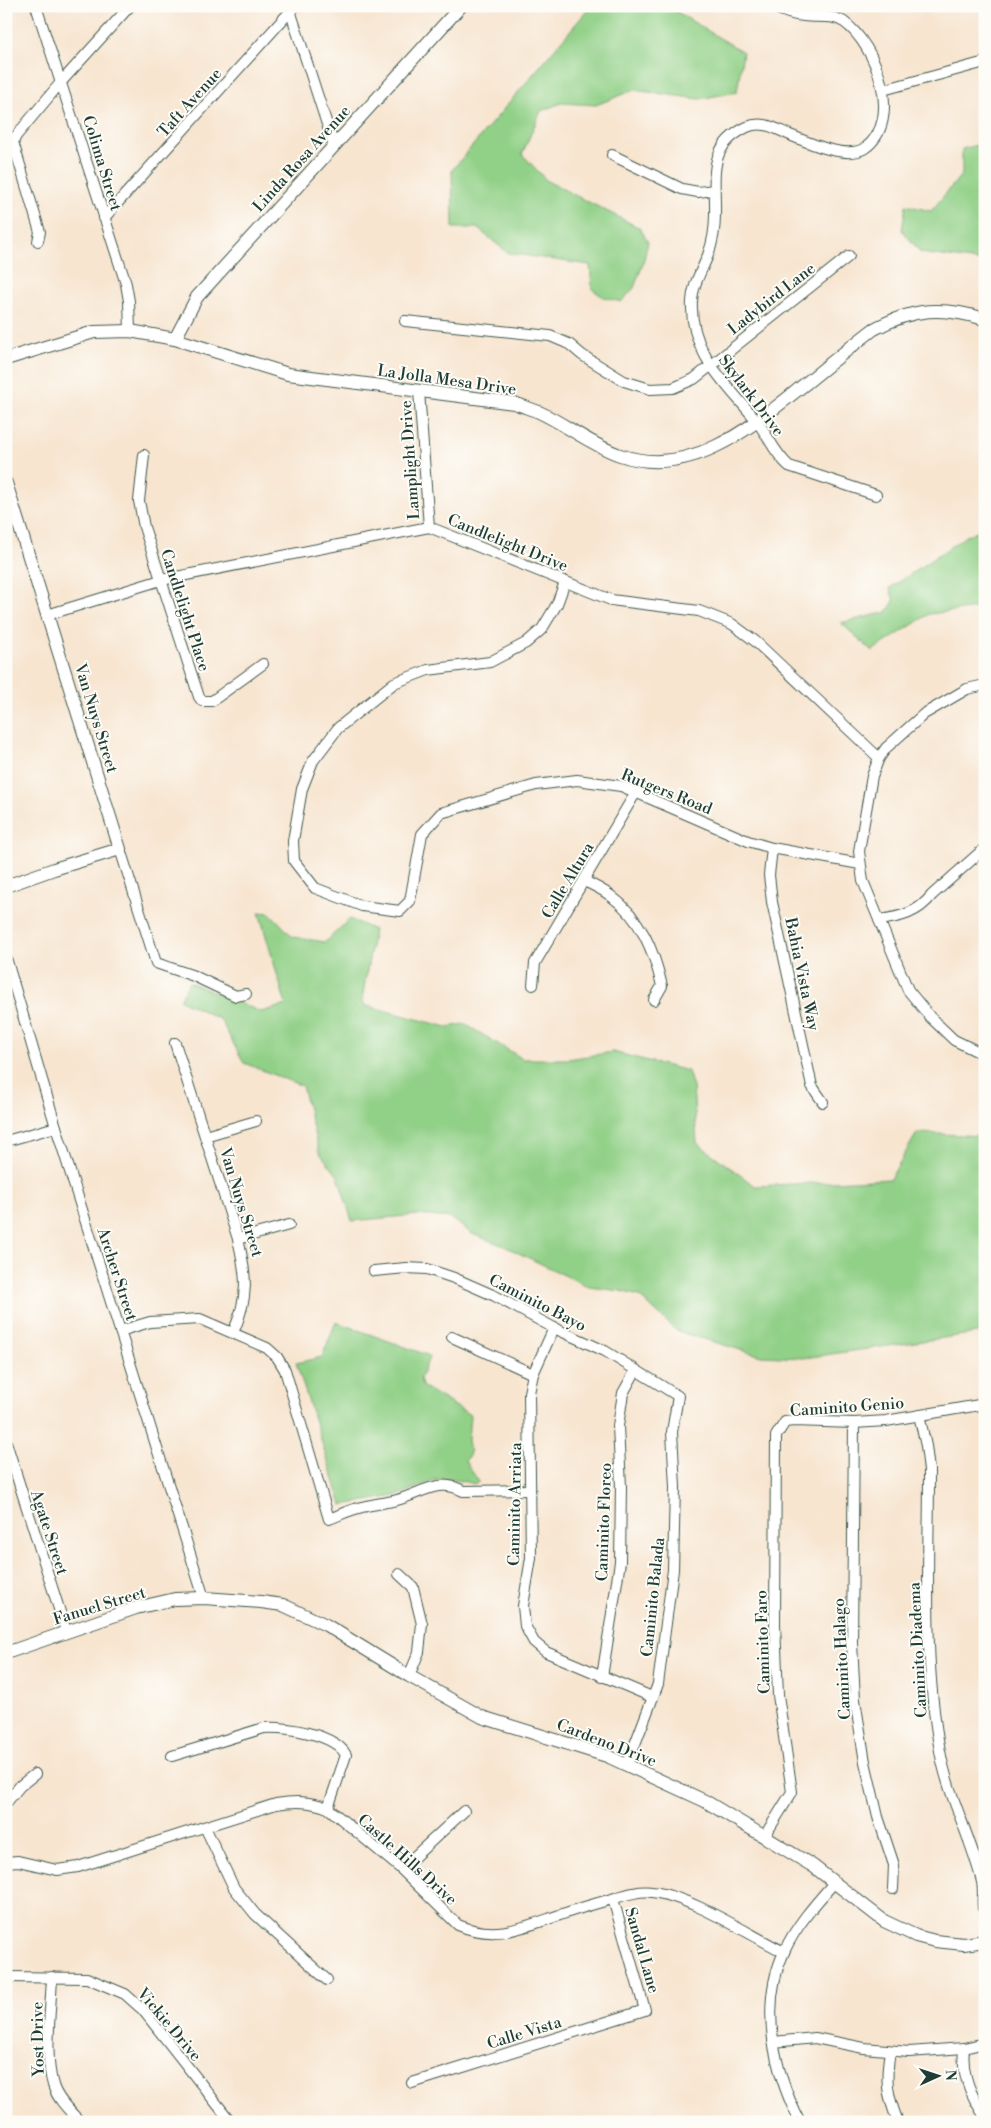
<svg xmlns="http://www.w3.org/2000/svg" width="991" height="2128" font-family="'Libre Bodoni',serif">
<style>
.green{fill:#91d087;stroke:#58865e}
.lines{fill:none;stroke-linecap:round;stroke-linejoin:round}
.minor-casing{stroke:#3f564b;stroke-width:12}
.tertiary-casing{stroke:#3f564b;stroke-width:14}
.minor{stroke:#fff;stroke-width:10}
.tertiary{stroke:#fff;stroke-width:12}
.labels{text-anchor:middle;stroke-width:4;stroke-linejoin:round;paint-order:stroke}
.street-label{font-size:16px;fill:#1f3d34;stroke:#fdfcf7}
</style>
<rect width="100%" height="100%" fill="#fdfcf7"/>
<filter id="ink" filterUnits="userSpaceOnUse"><feTurbulence type="fractalNoise" baseFrequency=".02" numOctaves="2"/><feDisplacementMap in="SourceGraphic" scale="10" xChannelSelector="R" yChannelSelector="G"/><feConvolveMatrix kernelMatrix="1 2 1 2 8 2 1 2 1" color-interpolation-filters="sRGB"/></filter>
<filter id="wash" filterUnits="userSpaceOnUse"><feTurbulence type="fractalNoise" baseFrequency=".0096" numOctaves="4" result="noise"/><feDisplacementMap in="SourceGraphic" scale="20" xChannelSelector="R" yChannelSelector="G"/><feGaussianBlur stdDeviation="1.12" result="paint"/><feColorMatrix in="noise" values="0 0 0 0 0 0 0 0 0 0 0 0 0 0 0 0 0 1.4 0 .05"/><feComposite in="paint" operator="in"/></filter>
<g filter="url(#wash)">
<rect width="100%" height="100%" fill="#f7e5d0"/>
<g class="green">
<path d="M591 6H667L743 52 737 92 699 99 634 90 596 105 561 103 541 111 522 154 547 181 640 228 648 242 643 264 634 288 621 302 603 297 592 289 590 265 508 253 477 228H453L452 170Z"/>
<path d="M977 145 985 160V262L921 253 902 230 906 205 931 211 962 174V149Z"/>
<path d="M985 527V607L929 614 872 651 841 623 887 612 894 601 890 588 966 536Z"/>
<path d="M259 912 270 913 293 937 325 942 350 919 374 930 363 994 364 1005 447 1027 465 1024 523 1059H568L613 1052 688 1071 693 1087 697 1143 755 1186 890 1179 917 1133 985 1136V1332L804 1358 761 1356 677 1331 639 1296 621 1291 589 1287 502 1245 472 1234 451 1218 417 1215 352 1221 338 1176 319 1152 302 1086 244 1063 220 1019 180 1000 189 982 261 1012 286 1005Z"/>
<path d="M336 1322 430 1356 420 1378 422 1386 470 1415 468 1440 470 1453 465 1461 479 1482 474 1484 453 1479 435 1480 396 1496 342 1505 296 1363 322 1357Z"/>
</g>
</g>
<g filter="url(#ink)">
<g class="lines">
<defs>
<g id="minor">
<path d="M36 6 126 284 129 301 130 331"/>
<path d="M772 6C783 12 792 15 804 16 817 18 832 14 844 22 876 45 904 120 865 148 847 160 809 143 790 135 776 129 763 120 747 127 706 147 716 177 715 215 715 228 713 242 708 255 702 271 693 283 692 301 689 353 727 384 756 420 768 435 774 453 789 466L876 495"/>
<path d="M289 7 334 146"/>
<path d="M883 90 985 62"/>
<path d="M612 155 682 189 698 192 714 190"/>
<path d="M104 218 295 6"/>
<path d="M38 241 40 232 13 142 16 136 62 81 130 6"/>
<path d="M405 321 550 336 569 344 582 355 624 381 650 389 673 388 694 379 849 256"/>
<path d="M419 391 429 527"/>
<path d="M144 455 139 501 144 527 199 697 202 701H212L263 664"/>
<path d="M565 582 557 604 542 629 526 643 490 662 428 670 394 683 338 728 313 761 302 789 293 841 294 861 315 888 362 906 400 911 410 901 422 834 441 813 536 785 577 780 621 786 748 841 772 848 860 864"/>
<path d="M47 615 161 580 429 527 611 600 699 611 732 624 755 641 879 758"/>
<path d="M985 685 967 689 924 714 886 748 879 758 872 776 859 851 863 881 908 990 930 1017 954 1040 985 1055"/>
<path d="M772 848 769 875 772 902 812 1086 823 1102"/>
<path d="M120 849 156 963 194 976 236 996 246 994"/>
<path d="M584 881C593 885 603 890 611 896 641 918 654 951 662 986L654 1000"/>
<path d="M879 920C901 917 918 913 932 895L985 848"/>
<path d="M6 958 56 1127 204 1598"/>
<path d="M533 985 535 963 636 792"/>
<path d="M175 1043 238 1239C247 1277 249 1296 233 1333"/>
<path d="M205 1136 256 1121"/>
<path d="M6 1141 56 1127"/>
<path d="M238 1239 289 1225"/>
<path d="M374 1271 406 1268 427 1269 454 1278 495 1296 554 1328 605 1351 678 1396 672 1432 675 1487 673 1570 658 1684 627 1765"/>
<path d="M554 1328 533 1374 529 1393 531 1558 523 1606 525 1626 534 1642 546 1652 652 1697"/>
<path d="M120 1331 150 1322 200 1319 267 1348 277 1357 285 1370 329 1519C340 1515 351 1509 362 1507 374 1504 385 1503 397 1500 420 1494 439 1477 463 1491L530 1490"/>
<path d="M452 1337 533 1374"/>
<path d="M919 1415 926 1446 929 1470C929 1564 923 1659 940 1751 948 1796 971 1837 982 1882 984 1890 982 1900 983 1908"/>
<path d="M854 1423 852 1643 855 1700 865 1762 878 1817 894 1865 893 1889"/>
<path d="M6 1442 66 1631"/>
<path d="M399 1574 413 1587 422 1624 419 1652 409 1676"/>
<path d="M602 1677 620 1562 621 1487 618 1426 623 1393 636 1370"/>
<path d="M172 1756 264 1728C287 1727 335 1734 346 1755L328 1808"/>
<path d="M6 1803 20 1786 35 1774"/>
<path d="M205 1827 234 1888 255 1914 327 1980"/>
<path d="M764 1837 792 1792 778 1695 775 1625 776 1436 785 1422 794 1421 854 1423 886 1421 985 1404"/>
<path d="M6 1862 18 1861 57 1870 78 1867 276 1804C295 1801 310 1801 328 1808L401 1869 458 1925C495 1941 524 1927 560 1915 576 1909 592 1905 608 1900 622 1896 638 1890 652 1892 690 1896 748 1934 784 1952"/>
<path d="M401 1869 464 1811"/>
<path d="M6 1977 87 1978 125 1994 143 2010 231 2122"/>
<path d="M52 1977C51 2008 44 2056 53 2085 57 2099 70 2111 80 2122"/>
<path d="M773 2042 815 2038 864 2048 909 2052 964 2048 985 2043"/>
<path d="M964 2048C961 2075 971 2095 985 2117"/>
<path d="M890 2051C885 2081 887 2094 898 2122"/>
<path d="M412 2083 645 2010 613 1899"/>
<path d="M800 2122C774 2071 759 2006 784 1952 795 1927 815 1904 833 1884"/>
</g>
<g id="tertiary">
<path d="M175 339 197 297 461 6"/>
<path d="M6 359 94 332 130 331 175 339 288 374 514 403C522 406 531 409 539 412 567 425 591 445 620 455 689 479 749 429 800 388 825 368 849 348 874 329 914 308 942 306 985 319"/>
<path d="M6 483 120 849 54 869 6 886"/>
<path d="M6 1653 136 1608 175 1599 204 1598 261 1602 283 1605 326 1625 409 1676 482 1717 607 1756 705 1801 813 1866 884 1921 916 1936 935 1941 964 1944 985 1941"/>
</g>
</defs>
<use href="#minor" class="minor-casing"/>
<use href="#tertiary" class="tertiary-casing"/>
<use href="#minor" class="minor"/>
<use href="#tertiary" class="tertiary"/>
</g>
</g>
<g class="labels">
<g class="street-label">
<text transform="translate(189 102) rotate(-48)" y="6">Taft Avenue</text>
<text transform="translate(301 158) rotate(-48)" y="6">Linda Rosa Avenue</text>
<text transform="translate(103 163) rotate(73)" y="6">Colima Street</text>
<text transform="translate(771 298) rotate(-38)" y="6">Ladybird Lane</text>
<text transform="translate(447 379) rotate(8)" y="6">La Jolla Mesa Drive</text>
<text transform="translate(752 395) rotate(53)" y="6">Skylark Drive</text>
<text transform="translate(409 460) rotate(-94)" y="6">Lamplight Drive</text>
<text transform="translate(508 542) rotate(22)" y="6">Candlelight Drive</text>
<text transform="translate(186 610) rotate(72)" y="6">Candlelight Place</text>
<text transform="translate(97 718) rotate(73)" y="6">Van Nuys Street</text>
<text transform="translate(667 791) rotate(22)" y="6">Rutgers Road</text>
<text transform="translate(567 880) rotate(-59)" y="6">Calle Altura</text>
<text transform="translate(803 974) rotate(78)" y="6">Bahia Vista Way</text>
<text transform="translate(242 1202) rotate(73)" y="6">Van Nuys Street</text>
<text transform="translate(118 1274) rotate(72)" y="6">Archer Street</text>
<text transform="translate(538 1302) rotate(27)" y="6">Caminito Bayo</text>
<text transform="translate(847 1406) rotate(-4)" y="6">Caminito Genio</text>
<text transform="translate(514 1504) rotate(-89)" y="6">Caminito Arriata</text>
<text transform="translate(603 1522) rotate(-88)" y="6">Caminito Floreo</text>
<text transform="translate(50 1532) rotate(72)" y="6">Agate Street</text>
<text transform="translate(652 1597) rotate(-84)" y="6">Caminito Balada</text>
<text transform="translate(99 1605) rotate(-17)" y="6">Fanuel Street</text>
<text transform="translate(762 1642) rotate(-92)" y="6">Caminito Faro</text>
<text transform="translate(917 1650) rotate(-93)" y="6">Caminito Diadema</text>
<text transform="translate(841 1659) rotate(-93)" y="6">Caminito Halago</text>
<text transform="translate(607 1742) rotate(21)" y="6">Cardeno Drive</text>
<text transform="translate(408 1859) rotate(42)" y="6">Castle Hills Drive</text>
<text transform="translate(643 1950) rotate(74)" y="6">Sandal Lane</text>
<text transform="translate(170 2024) rotate(50)" y="6">Vickie Drive</text>
<text transform="translate(524 2032) rotate(-17)" y="6">Calle Vista</text>
<text transform="translate(37 2039) rotate(-91)" y="6">Yost Drive</text>
</g>
</g>
<rect width="991" height="2128" fill="none" stroke="#fdfcf7" stroke-width="25"/>
<g transform="translate(938 2076) rotate(87)" stroke="#fdfcf7" stroke-width="4" paint-order="stroke">
<path d="M0-4L9 19L0 12L-9 19Z" fill="#1f3d34"/>
<text y="-8" font-size="14" font-weight="bold" text-anchor="middle" fill="#1f3d34">N</text>
</g>
</svg>
